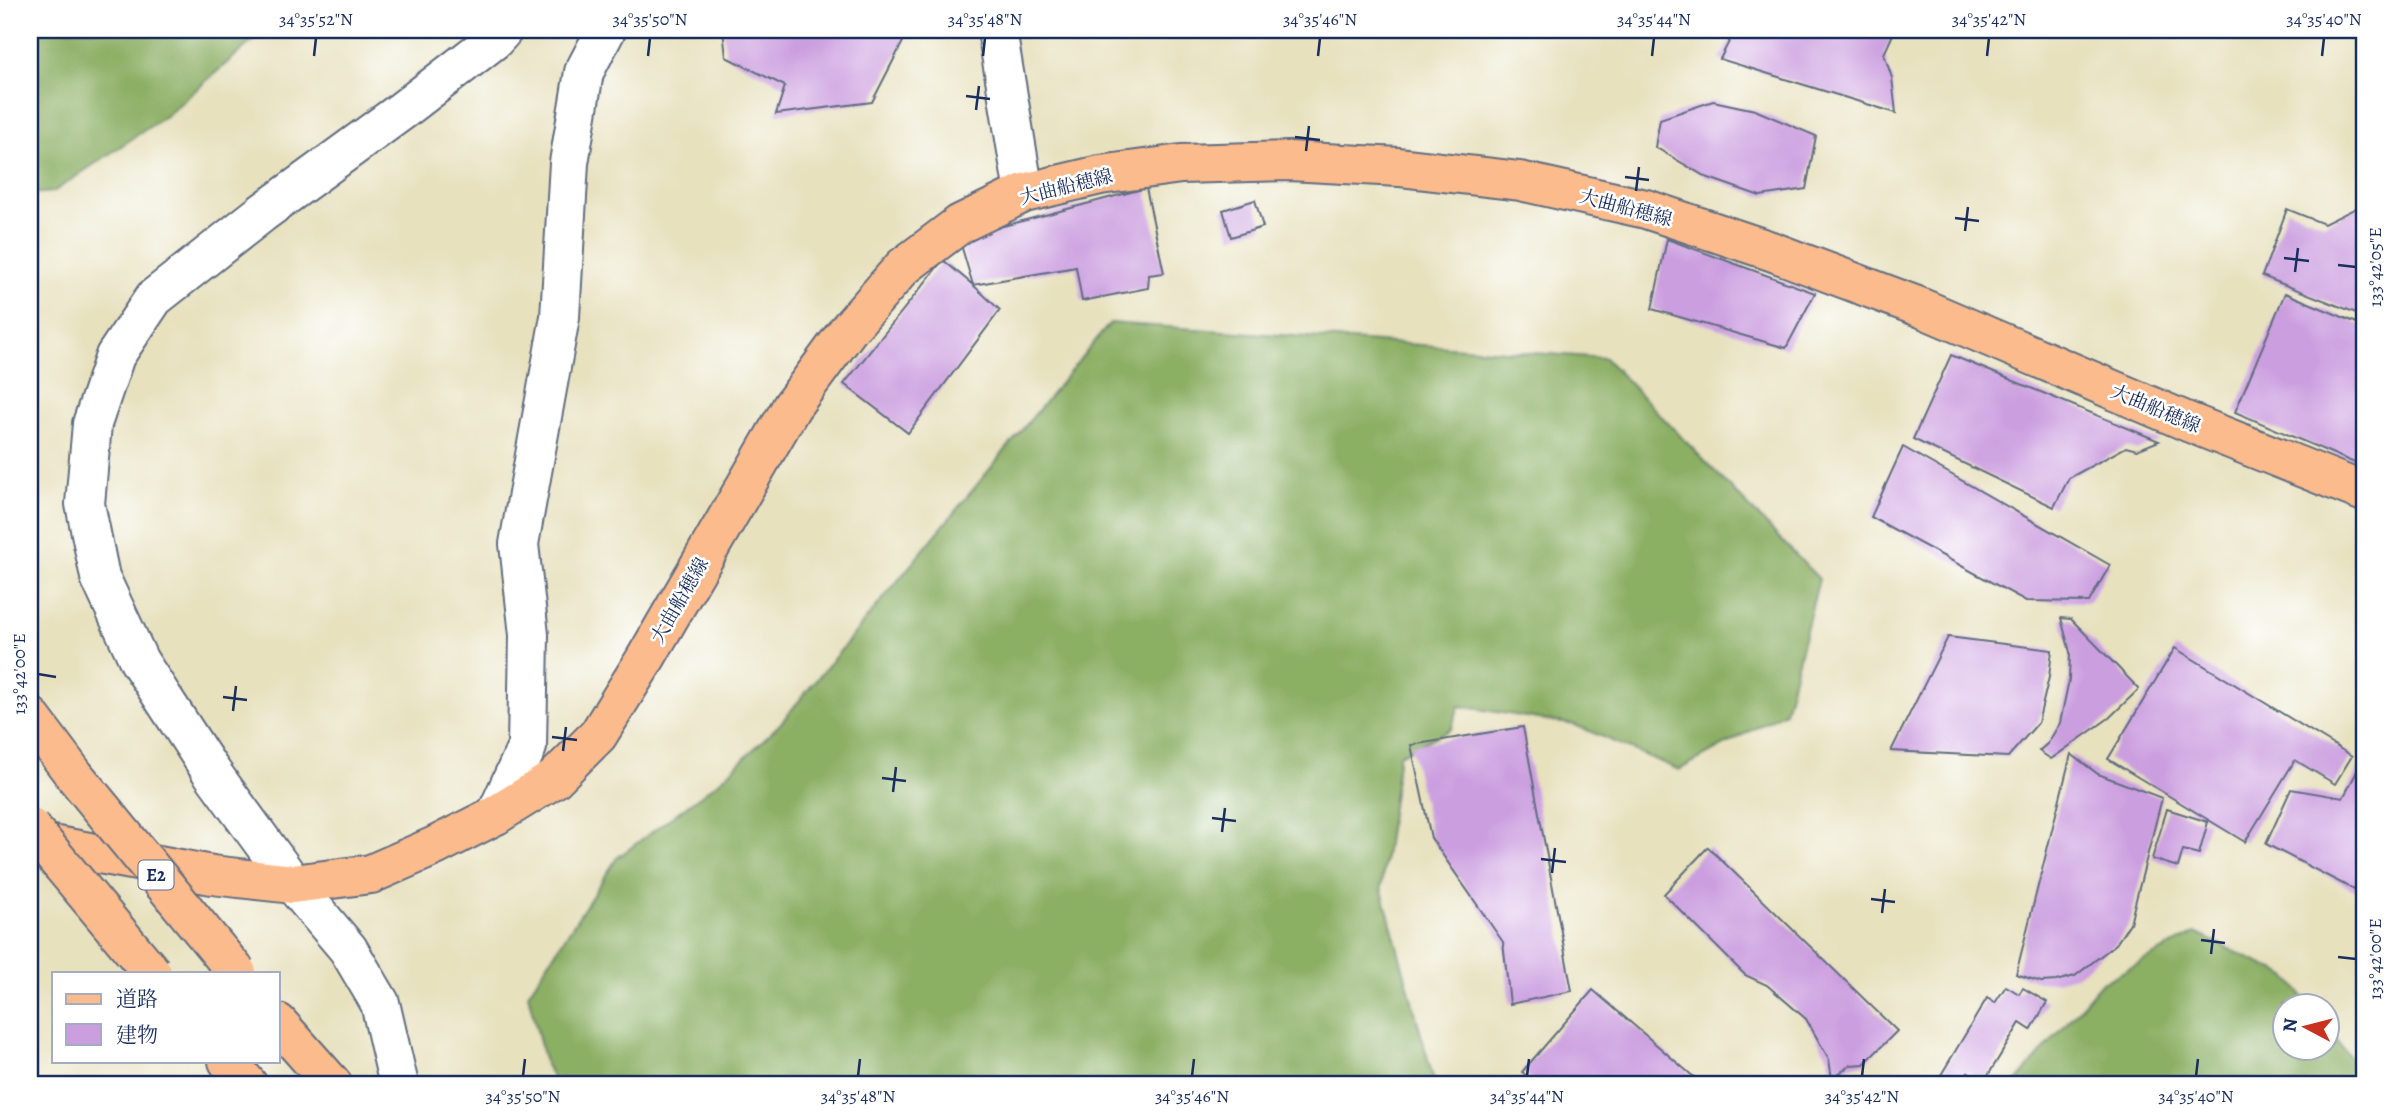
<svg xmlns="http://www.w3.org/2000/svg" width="2394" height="1115" font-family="Alegreya,'Noto Serif JP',serif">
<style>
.forest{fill:#8baf64;stroke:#536f61;stroke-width:2}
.building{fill:#cb9edf}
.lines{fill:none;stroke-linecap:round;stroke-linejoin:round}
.minor-casing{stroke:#626d80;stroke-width:42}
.major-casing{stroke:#626d80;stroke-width:42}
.highway-casing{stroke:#626d80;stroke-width:42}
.minor{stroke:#fff;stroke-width:38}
.major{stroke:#fbbb8d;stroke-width:38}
.highway{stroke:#fbbb8d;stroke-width:38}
.highway-bridge-casing{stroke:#626d80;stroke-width:42;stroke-linecap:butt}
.highway-bridge{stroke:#fbbb8d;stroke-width:38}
.ticks{fill:none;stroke:#1b2f5e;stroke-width:2.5}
.labels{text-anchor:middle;stroke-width:5;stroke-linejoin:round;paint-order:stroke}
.shield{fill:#fff;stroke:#5f6d8e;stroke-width:2}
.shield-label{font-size:18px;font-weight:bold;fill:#1b2f5e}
.street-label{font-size:19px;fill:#1b2f5e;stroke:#fff}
.neatline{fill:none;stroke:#1b2f5e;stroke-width:2.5}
.ticks-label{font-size:18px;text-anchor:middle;fill:#1b2f5e}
</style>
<rect width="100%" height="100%" fill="#fff"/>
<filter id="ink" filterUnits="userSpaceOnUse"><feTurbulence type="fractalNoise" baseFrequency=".0143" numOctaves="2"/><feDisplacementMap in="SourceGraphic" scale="14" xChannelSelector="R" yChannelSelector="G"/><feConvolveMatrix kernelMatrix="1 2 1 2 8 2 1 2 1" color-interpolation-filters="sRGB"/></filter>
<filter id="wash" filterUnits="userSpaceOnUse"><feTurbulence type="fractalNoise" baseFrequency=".00686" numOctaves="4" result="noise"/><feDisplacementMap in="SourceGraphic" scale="28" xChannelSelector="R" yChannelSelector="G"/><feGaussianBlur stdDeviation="1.57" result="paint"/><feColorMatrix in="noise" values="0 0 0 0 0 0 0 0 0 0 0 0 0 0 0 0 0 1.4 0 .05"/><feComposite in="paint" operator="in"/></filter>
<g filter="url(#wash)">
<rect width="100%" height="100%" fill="#e7e1be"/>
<g class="forest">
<path d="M30 30H265L167 115 53 192 30 194Z"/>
<path d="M1110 323 1605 358 1819 579 1785 712 1679 770 1575 725 1459 706 1451 729 1399 755 1381 887 1435 1085H556L545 1063 528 994 617 858 720 781 780 724Z"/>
<path d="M2195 933 2287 976 2310 1006H2286V1048H2328V1029L2364 1077V1085H2014L2100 984Z"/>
</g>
<g id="blocks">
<g class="building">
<path d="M723 30H909L872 102 776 114 785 86 726 57Z"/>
<path d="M1735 30H1895L1884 54 1892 78 1896 113 1720 59Z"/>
<path d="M1713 101 1755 110 1816 136 1806 189 1760 196 1706 177 1655 147 1660 119Z"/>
<path d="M1146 188 1164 273 1149 275 1148 288 1082 301 1076 267 973 285 1000 310 908 433 844 384 943 260 973 285 959 238Z"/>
<path d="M1255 200 1263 227 1231 237 1223 210Z"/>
<path d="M2364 204V316L2262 276 2287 209 2324 224Z"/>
<path d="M1667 239 1815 293 1786 348 1652 309Z"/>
<path d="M2285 293 2364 326V467L2235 412Z"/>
<path d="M1951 355 2159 441 2137 450 2126 447 2069 478 2054 507 1913 439Z"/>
<path d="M1903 447 2110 565 2089 602 2026 601 1871 517Z"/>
<path d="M2061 618 2071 619 2139 689 2109 718 2051 759 2039 751 2048 743 2060 723 2069 680 2070 652Z"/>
<path d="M1948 637 2052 650 2049 677 2038 723 2008 757 1891 751Z"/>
<path d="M2175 648 2352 756 2335 784 2295 760 2245 842 2108 759Z"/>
<path d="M1523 727 1572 991 1510 1004 1503 942 1431 838 1411 745Z"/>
<path d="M2071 754 2098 774 2162 798 2130 923 2116 944 2075 976 2056 981 2041 982 2016 974Z"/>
<path d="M2362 762 2364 763V895L2266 844 2291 789 2343 798Z"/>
<path d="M2167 809 2208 822 2199 854 2183 850 2178 867 2152 859Z"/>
<path d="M1708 847 1897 1031 1864 1064 1850 1065 1832 1079 1829 1059 1806 1019 1767 985 1745 975 1664 894Z"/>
<path d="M2006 986 2019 994 2023 988 2047 1002 2031 1030 2020 1023 1984 1082 1968 1072 1960 1085H1935L1987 998 1995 1003Z"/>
<path d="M1593 990 1695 1078 1688 1085H1537L1522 1072Z"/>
</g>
</g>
</g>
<g filter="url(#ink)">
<use href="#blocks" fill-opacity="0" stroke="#626d80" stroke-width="2"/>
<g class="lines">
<defs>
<g id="minor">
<path d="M997 30 1024 193"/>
<path d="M496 815 527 747 529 635 519 544 560 317 569 163 584 72 606 30"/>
<path d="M399 1085 380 1003 348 949 293 884 210 770 139 661 100 577 85 504 92 424 115 356 154 298 262 213 403 110 494 40 503 30"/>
</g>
<path id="major" d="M30 841 212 875 293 884 371 874 435 846 496 815 554 779 598 735 644 661 792 406 848 330 903 267 960 224 1024 193 1100 175 1181 164 1289 161 1399 167 1520 181 1646 209 1771 251 1917 306 2188 422 2364 492"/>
<g id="highway">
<path d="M30 716 75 776"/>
<path d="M278 1023 333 1085"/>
<path d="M228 1061 248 1085"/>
</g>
</defs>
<use href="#minor" class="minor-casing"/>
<use href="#major" class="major-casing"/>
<use href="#highway" class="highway-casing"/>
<use href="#minor" class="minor"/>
<use href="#major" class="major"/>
<use href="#highway" class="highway"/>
<defs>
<g id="highway-bridge">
<path d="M75 776 237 973"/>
<path d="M30 827 152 973"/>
</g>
</defs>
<use href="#highway-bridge" class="highway-bridge-casing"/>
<use href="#highway-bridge" class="highway-bridge"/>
</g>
</g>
<path class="ticks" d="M314 56 316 38M648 56 650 38M983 56 985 38M1318 56 1320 38M1652 56 1654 38M1987 56 1989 38M2322 56 2324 38M966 96 990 99M976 110 979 86M1295 137 1320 140M1306 151 1309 126M1625 177 1649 180M1636 191 1639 167M1955 218 1979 221M1965 231 1968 207M2284 258 2309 261M2338 265 2356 267M2295 272 2298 248M38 674 56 677M223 697 247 700M233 711 236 686M552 737 577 740M563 751 566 727M882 778 906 781M893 792 896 767M1212 818 1236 821M1222 832 1225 808M1541 859 1566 862M1552 873 1555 848M1871 899 1895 902M1882 913 1885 889M2201 940 2225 943M2211 954 2214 929M2338 957 2356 959M523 1076 525 1059M858 1076 860 1059M1192 1076 1194 1059M1527 1076 1529 1059M1862 1076 1864 1059M2196 1076 2198 1059"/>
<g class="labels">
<rect class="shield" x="138.5" y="860.5" width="35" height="29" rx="5"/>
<g class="shield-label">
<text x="156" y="881">E2</text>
</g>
<g class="street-label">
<text transform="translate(1066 186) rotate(-14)" y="7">大曲船穂線</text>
<text transform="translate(1626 207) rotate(15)" y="7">大曲船穂線</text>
<text transform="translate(2156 408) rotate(23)" y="7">大曲船穂線</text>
<text transform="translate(679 600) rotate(-60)" y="7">大曲船穂線</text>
</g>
</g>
<rect width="2394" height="1115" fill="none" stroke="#fff" stroke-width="77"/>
<rect x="52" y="972" width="228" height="91" fill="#ffffff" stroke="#a4acbf" stroke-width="2"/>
<rect x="66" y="994" width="35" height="10" fill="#fbbb8d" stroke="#a4acbf" stroke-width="2"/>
<text x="116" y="1006" font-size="21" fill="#1b2f5e">道路</text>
<rect x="66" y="1024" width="35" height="21" fill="#cb9edf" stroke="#a4acbf" stroke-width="2"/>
<text x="116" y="1042" font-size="21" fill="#1b2f5e">建物</text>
<g transform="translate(2306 1027) rotate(277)"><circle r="33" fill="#ffffff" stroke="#a4acbf" stroke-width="2"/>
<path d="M0-5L12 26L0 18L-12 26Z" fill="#c8321e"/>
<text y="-10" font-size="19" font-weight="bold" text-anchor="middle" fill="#1b2f5e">N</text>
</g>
<rect x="38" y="38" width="2318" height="1038" class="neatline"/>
<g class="ticks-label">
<text x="316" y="25">34°35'52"N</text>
<text x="650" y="25">34°35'50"N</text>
<text x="985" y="25">34°35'48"N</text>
<text x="1320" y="25">34°35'46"N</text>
<text x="1654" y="25">34°35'44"N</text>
<text x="1989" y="25">34°35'42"N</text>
<text x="2324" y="25">34°35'40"N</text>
<text transform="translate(2375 267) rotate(-90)" y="6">133°42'05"E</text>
<text transform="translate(19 674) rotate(-90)" y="6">133°42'00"E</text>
<text transform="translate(2375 959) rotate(-90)" y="6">133°42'00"E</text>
<text x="523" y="1102">34°35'50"N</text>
<text x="858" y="1102">34°35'48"N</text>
<text x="1192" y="1102">34°35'46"N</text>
<text x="1527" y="1102">34°35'44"N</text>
<text x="1862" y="1102">34°35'42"N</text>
<text x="2196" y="1102">34°35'40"N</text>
</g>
</svg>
